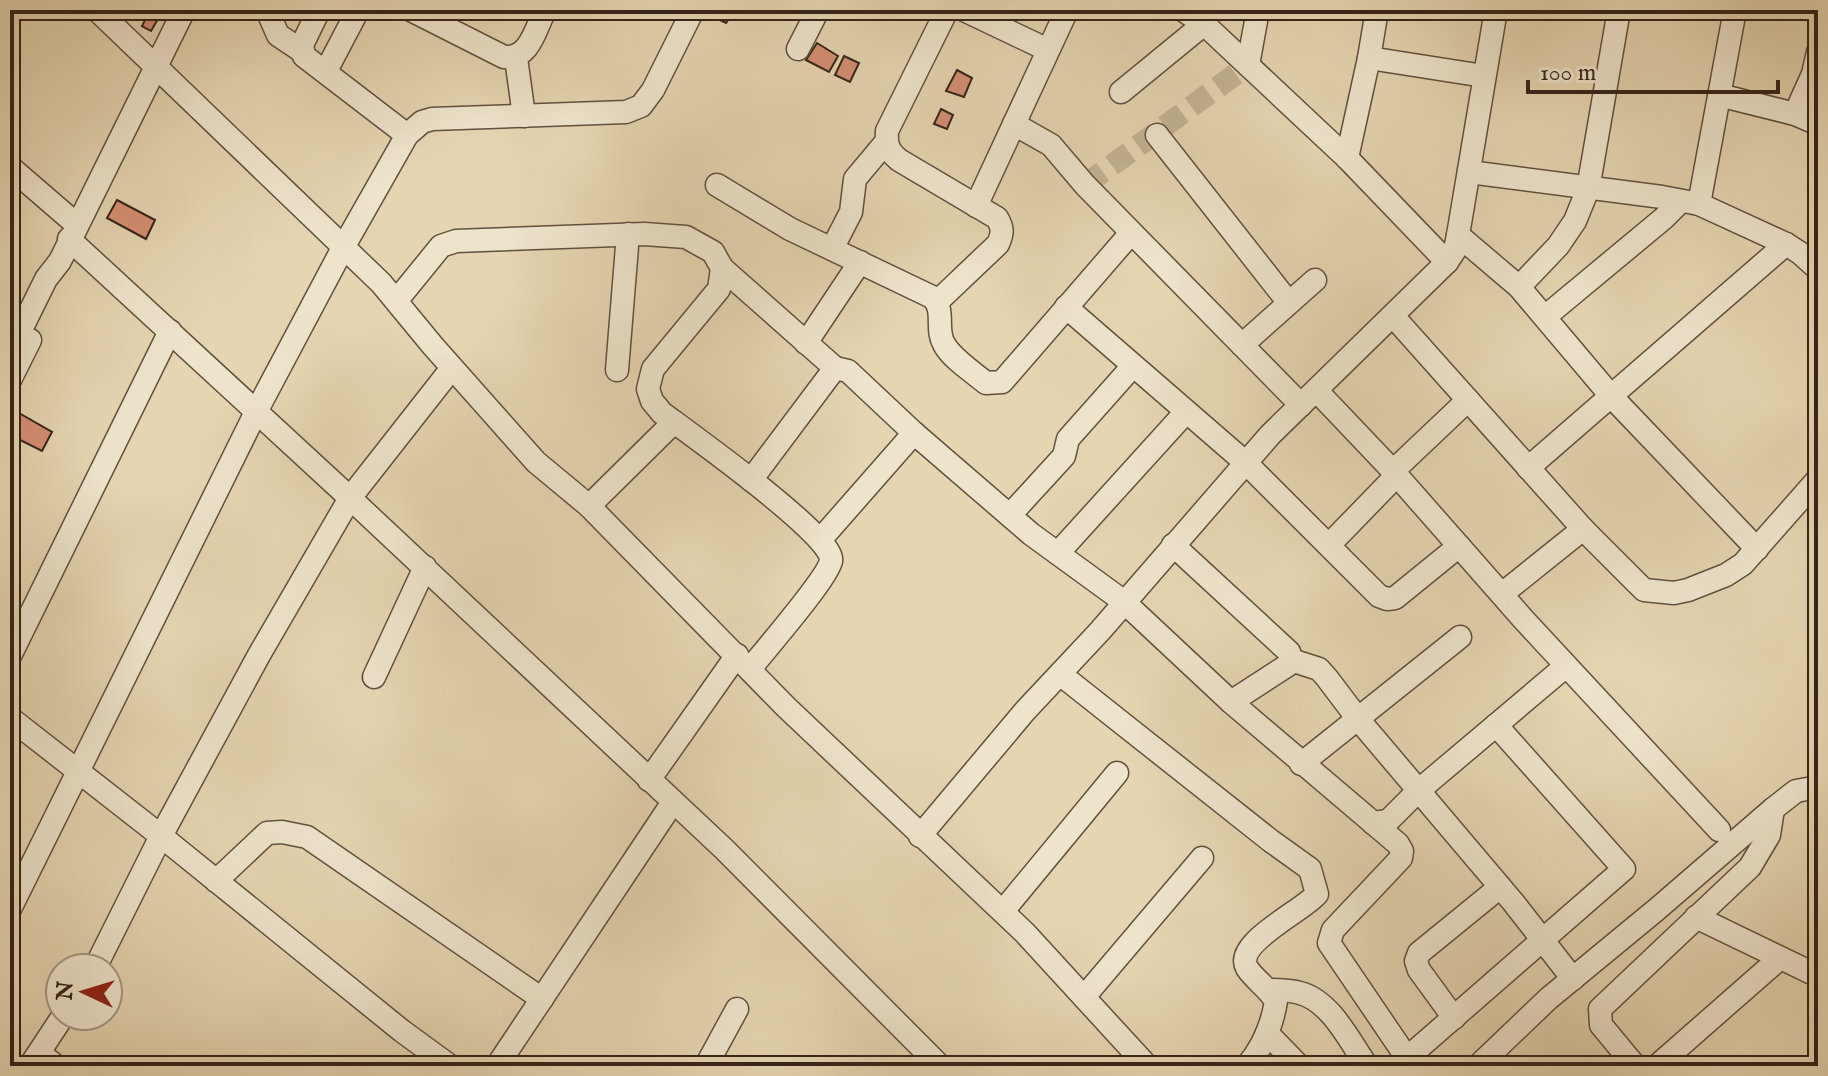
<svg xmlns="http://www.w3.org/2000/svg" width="1828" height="1076" font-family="'IM FELL English',serif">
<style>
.building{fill:#d58f75;stroke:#35241a;stroke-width:2}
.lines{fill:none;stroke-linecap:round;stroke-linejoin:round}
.minor-tunnel{stroke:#c2b293;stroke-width:22;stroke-dasharray:22 11;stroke-linecap:butt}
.minor-casing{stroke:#615040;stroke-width:25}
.minor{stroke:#eee4cc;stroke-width:22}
</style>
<rect width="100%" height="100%" fill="#e5d5b1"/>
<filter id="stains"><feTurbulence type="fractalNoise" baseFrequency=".0025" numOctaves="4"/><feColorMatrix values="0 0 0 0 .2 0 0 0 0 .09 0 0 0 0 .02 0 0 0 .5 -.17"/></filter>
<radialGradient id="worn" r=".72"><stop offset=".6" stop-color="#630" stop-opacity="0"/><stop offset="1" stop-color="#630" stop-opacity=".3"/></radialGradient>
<g class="building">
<path d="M150 10 162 12 151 31 142 26Z"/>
<path d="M704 10H735L726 23 703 12Z"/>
<path d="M817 43 838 56 829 72 806 60Z"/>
<path d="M844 56 859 63 850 82 835 75Z"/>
<path d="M957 70 972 78 964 97 946 91Z"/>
<path d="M941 109 953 115 947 129 934 124Z"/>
<path d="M117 200 155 220 146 239 107 218Z"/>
<path d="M19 413 52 432 42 451 10 435Z"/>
</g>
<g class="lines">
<path class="minor-tunnel" d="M1085 185 1248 65"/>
<defs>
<g id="minor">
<path d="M97 10 381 283 433 346 536 462 589 506 786 707 1025 933 1147 1066"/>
<path d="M267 10 278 35 302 51"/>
<path d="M319 10 302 45 304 56 407 135"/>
<path d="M411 10 504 57C530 59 535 30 545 10"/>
<path d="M964 10 1048 50"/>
<path d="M1183 10 1204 24 1347 158 1447 262"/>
<path d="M1377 10 1369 58 1484 76"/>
<path d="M798 49 818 10"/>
<path d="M516 58 524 116"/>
<path d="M1248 65 1258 10"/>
<path d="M326 71 358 10"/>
<path d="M1121 92 1204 24"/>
<path d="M1719 95 1795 114 1818 124"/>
<path d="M1795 114 1813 74 1818 52"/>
<path d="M1014 124 1051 145 1085 185 1301 405"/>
<path d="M1157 135 1289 303"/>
<path d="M1347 158 1369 58"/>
<path d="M10 167 76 224"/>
<path d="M1469 172 1662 197 1699 204 1786 244 1800 253 1818 269"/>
<path d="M717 185 790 229 932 297C946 310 935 329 944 344 952 359 973 372 986 383L1002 382 1131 233"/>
<path d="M1699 204 1735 10"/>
<path d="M976 206 1067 10"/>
<path d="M1458 235 1519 287 1611 396 1757 549"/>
<path d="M69 239 350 498 724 849 940 1066"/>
<path d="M832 249 851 212 855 179 886 142"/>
<path d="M722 268 835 368"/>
<path d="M1519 287 1558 246 1575 221 1588 189 1619 10"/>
<path d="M397 300 441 246 456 241 644 234 686 237 713 252 722 268 719 289 653 369 648 389 652 401 662 413C686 431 837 538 831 561 827 579 765 650 750 669"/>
<path d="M937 302 998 244C1003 233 1003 228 997 218L899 160C888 151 886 144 887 131L947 10"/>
<path d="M1066 307 1246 463 1379 596 1387 599 1395 598 1459 546"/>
<path d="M1393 316 1583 529 1644 590 1674 593 1688 590 1726 575 1743 564 1818 479"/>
<path d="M1546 316 1664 218 1681 201"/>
<path d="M806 343 860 262"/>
<path d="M1242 345 1315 280"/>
<path d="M10 352 46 279 60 261 184 10"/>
<path d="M617 370 628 234"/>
<path d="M10 380 30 340"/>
<path d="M1316 390 1393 471 1524 620 1719 830"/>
<path d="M1528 468 1786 244"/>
<path d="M1393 471 1468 400"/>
<path d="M751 480 835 368 848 371 914 433 1031 534 1123 601 1231 702 1398 844 1402 851 1401 858 1333 930 1329 943 1407 1058"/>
<path d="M589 506 674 422"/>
<path d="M1010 515 1064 456 1068 439 1132 367"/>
<path d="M821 539 914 433"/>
<path d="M1173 545 1289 652 1291 660 1288 665 1231 702"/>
<path d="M1329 545 1397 475"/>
<path d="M1058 553 1185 413"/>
<path d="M1502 594 1583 529"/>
<path d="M10 656 170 331"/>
<path d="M1291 660 1319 669 1327 678 1358 719 1513 902 1573 979"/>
<path d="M1060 674 1271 841 1310 869 1317 894C1303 911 1233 943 1247 968 1255 980 1268 988 1276 1001 1272 1026 1263 1047 1247 1066"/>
<path d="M374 677 425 567"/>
<path d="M10 718 161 836 402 1031 450 1066"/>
<path d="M1301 764 1460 637"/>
<path d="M649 780 737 655"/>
<path d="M1373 823 1388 821 1418 791 1566 666"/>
<path d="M920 836 1025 711 1100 631 1270 435 1447 262 1455 250 1458 235 1496 10"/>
<path d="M216 881 267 833 282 832 307 837 542 999"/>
<path d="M10 909 256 412 344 246 407 135 422 122 432 119 626 112 641 106 653 90 693 10"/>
<path d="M1003 911 1117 773"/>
<path d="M1696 917 1818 976"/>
<path d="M95 968 161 836 259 655 350 498 452 368"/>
<path d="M1269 990C1279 990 1291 990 1300 993 1331 1001 1350 1042 1367 1066"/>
<path d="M1084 997 1202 858"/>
<path d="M1454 1018 1419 970 1416 961 1419 953 1500 887"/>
<path d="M1267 1033 1299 1066"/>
<path d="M39 1053 56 1066"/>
<path d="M30 1066 63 1016"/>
<path d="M497 1066 673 802"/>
<path d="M706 1066 737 1009"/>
<path d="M1398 1066 1624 869 1496 725"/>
<path d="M1478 1066 1548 999 1656 910 1773 809 1796 791 1818 787"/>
<path d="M1635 1066 1601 1025 1600 1009 1750 867 1769 835 1773 809"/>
<path d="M1657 1066 1780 958"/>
</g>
</defs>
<use href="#minor" class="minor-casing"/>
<use href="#minor" class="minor"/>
</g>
<rect width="1828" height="1076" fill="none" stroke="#e5d5b1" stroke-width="40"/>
<rect x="12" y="12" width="1804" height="1052" fill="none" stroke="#35241a" stroke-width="4"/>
<rect x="20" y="20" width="1788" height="1036" fill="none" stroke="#35241a" stroke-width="2"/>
<g transform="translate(84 992) rotate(274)"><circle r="38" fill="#eee4cc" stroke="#a49785" stroke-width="2"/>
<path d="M0-6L14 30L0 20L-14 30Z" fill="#8f2418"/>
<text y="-12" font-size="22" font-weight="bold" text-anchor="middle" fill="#35241a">N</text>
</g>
<path d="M1528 80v12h250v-12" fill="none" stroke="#35241a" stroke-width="4"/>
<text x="1540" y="80" font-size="24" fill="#35241a" stroke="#eee4cc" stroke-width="6" paint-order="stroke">100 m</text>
<rect width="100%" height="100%" filter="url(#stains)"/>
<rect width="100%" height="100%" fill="url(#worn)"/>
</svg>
